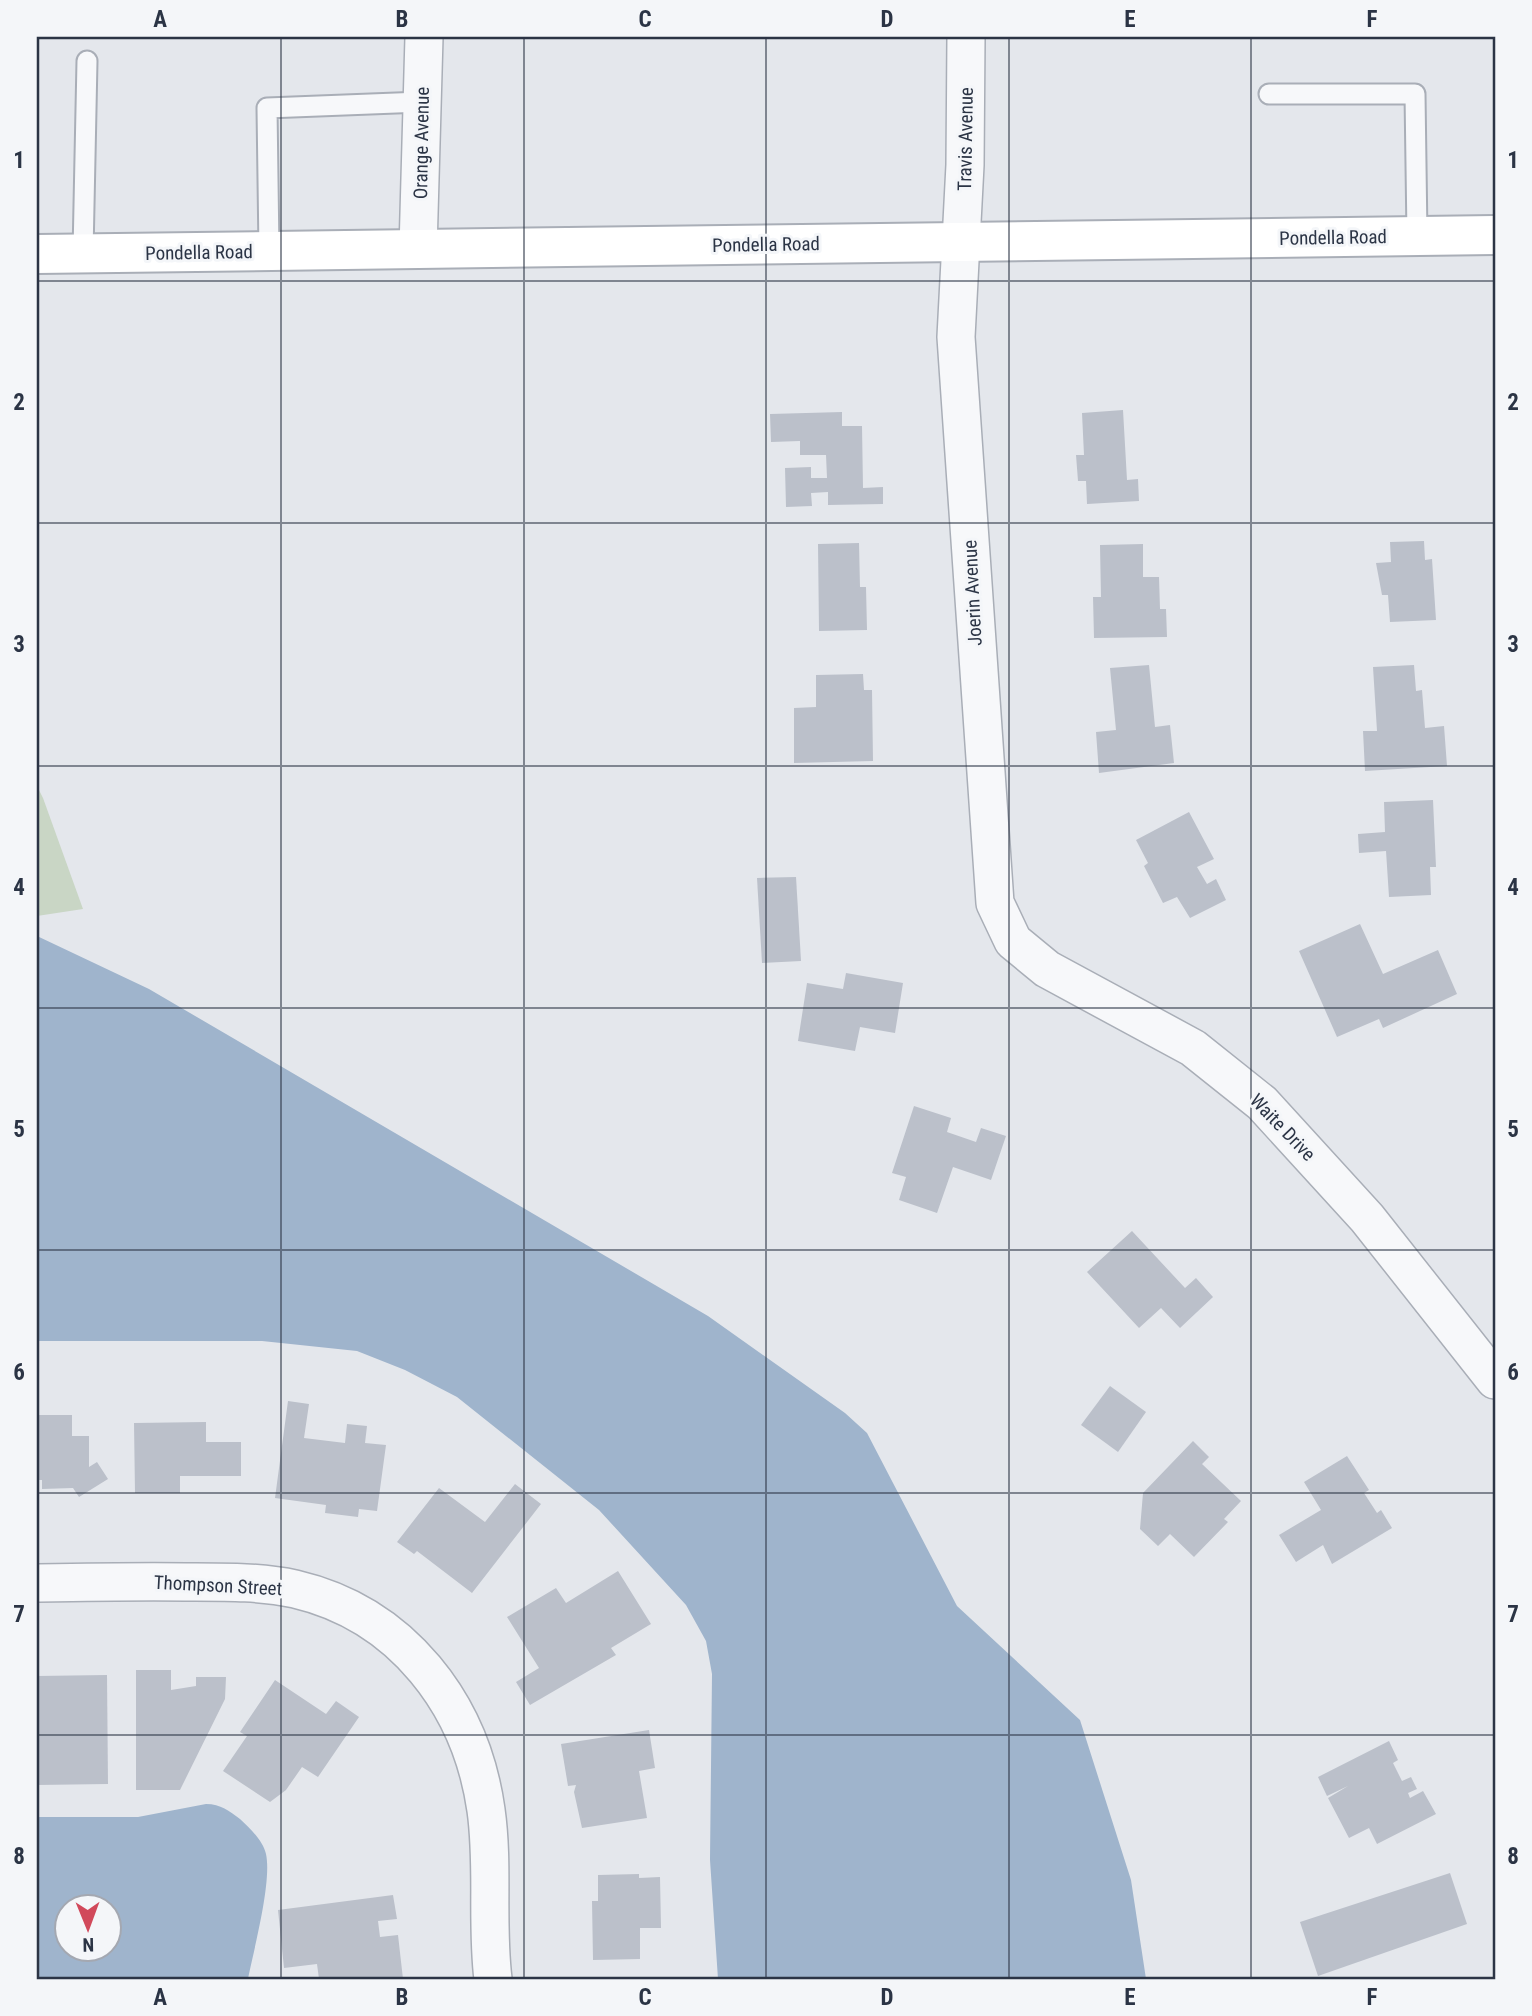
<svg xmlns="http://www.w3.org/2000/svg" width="1532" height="2016" font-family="'Roboto Condensed',sans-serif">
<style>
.green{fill:#c9d6c5}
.water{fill:#9fb4cc;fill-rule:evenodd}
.building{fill:#bbc0ca}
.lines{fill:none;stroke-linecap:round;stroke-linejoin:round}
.service-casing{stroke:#a9aeb7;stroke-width:23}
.minor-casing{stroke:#a9aeb7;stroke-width:40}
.secondary-casing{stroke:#a9aeb7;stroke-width:42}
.service{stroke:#f7f8fa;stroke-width:19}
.minor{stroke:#f7f8fa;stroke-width:37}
.secondary{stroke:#fff;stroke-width:38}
.grid{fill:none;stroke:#2b3445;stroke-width:2;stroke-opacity:0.55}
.labels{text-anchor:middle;stroke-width:6;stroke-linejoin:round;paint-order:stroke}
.street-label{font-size:19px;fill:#2b3445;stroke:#f4f6f9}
.neatline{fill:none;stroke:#2b3445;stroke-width:2.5}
.grid-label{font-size:23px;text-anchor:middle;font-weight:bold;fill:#2b3445}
</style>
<rect width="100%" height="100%" fill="#e4e7ec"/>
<path class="green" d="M37 786 43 798 83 909 37 916Z"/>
<g class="water">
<path d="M37 936 149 989 708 1316 845 1413 867 1433 957 1606 1080 1720 1131 1880 1146 1979H718L710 1860 712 1674 706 1641 686 1605 599 1510 457 1397 405 1370 357 1351 262 1341H37Z"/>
<path d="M206 1804C221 1804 229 1811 240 1819 250 1828 263 1841 266 1854 272 1882 254 1949 248 1979H37V1817H138ZM66 1908H108V1950H66Z"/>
</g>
<g class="building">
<path d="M1123 410 1127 480 1138 479 1139 501 1087 504 1086 481H1078L1076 455H1084L1082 413Z"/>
<path d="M842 412V426H862L863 488 883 487V504L828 505V492L811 493 812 506 786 507 785 468 811 467V478H827L826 455H800V441L771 442 770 414Z"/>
<path d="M1424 541 1425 560 1432 559 1436 620 1390 622 1388 595H1382L1376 563 1391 562 1390 542Z"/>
<path d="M859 543 860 587H866L867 630 819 631 818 544Z"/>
<path d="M1143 544V577H1159L1160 609H1166L1167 637 1094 638 1093 597H1101L1100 545Z"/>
<path d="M1149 665 1155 727 1170 725 1174 763 1099 773 1096 732 1116 730 1110 668Z"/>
<path d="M1414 665 1416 691 1422 690 1425 728 1444 726 1447 766 1365 771 1363 731H1377L1373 667Z"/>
<path d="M863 674 864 690H872L873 761 794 763V708L816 707V675Z"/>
<path d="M1433 800 1436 867H1430L1431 895 1389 897 1386 851 1359 853 1358 834 1385 832 1384 802Z"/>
<path d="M1189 812 1214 859 1197 867 1207 884 1216 879 1226 900 1190 918 1177 897 1163 903 1144 866 1148 863 1136 840Z"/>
<path d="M796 877 801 961 762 963 757 878Z"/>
<path d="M1360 924 1383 974 1438 950 1457 994 1383 1028 1379 1019 1337 1037 1299 951Z"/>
<path d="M846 973 903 983 895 1033 860 1027 855 1051 798 1041 807 983 843 989Z"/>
<path d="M914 1106 951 1118 947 1132 976 1142 981 1128 1006 1136 991 1180 953 1167 937 1213 899 1200 906 1177 892 1173Z"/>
<path d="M1132 1231 1185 1288 1196 1278 1213 1297 1180 1328 1161 1308 1139 1328 1087 1272Z"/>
<path d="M1110 1386 1146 1412 1118 1452 1081 1425Z"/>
<path d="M288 1401 309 1404 304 1438 345 1443 347 1424 367 1426 365 1443 386 1445 377 1511 359 1509 358 1517 325 1513 326 1505 275 1498Z"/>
<path d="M37 1415H72V1436H89V1467L97 1462 108 1479 79 1497 73 1488 42 1489V1480H37Z"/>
<path d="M206 1422V1442H241V1476H180V1493H135L134 1423Z"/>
<path d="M1193 1441 1209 1457 1202 1464 1241 1501 1224 1519 1228 1522 1194 1557 1170 1534 1158 1546 1140 1529 1143 1493Z"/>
<path d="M1347 1456 1369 1490 1364 1493 1377 1513 1381 1510 1392 1528 1332 1564 1323 1545 1296 1562 1279 1535 1321 1510 1304 1482Z"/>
<path d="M515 1484 541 1504 472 1593 417 1551 414 1554 397 1542 439 1488 485 1522Z"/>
<path d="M618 1571 651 1624 611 1648 616 1655 530 1705 516 1682 539 1668 507 1617 556 1588 566 1603Z"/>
<path d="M136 1670H171V1690L196 1686V1677H226L225 1699 180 1790H136Z"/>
<path d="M107 1675 108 1784 37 1785V1676Z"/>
<path d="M275 1680 326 1714 336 1701 359 1717 318 1777 302 1767 286 1790 270 1802 223 1771 247 1736 240 1732Z"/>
<path d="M649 1730 655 1768 639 1771 647 1818 582 1828 574 1792 576 1785 568 1786 561 1744Z"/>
<path d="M1389 1741 1398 1760 1393 1763 1402 1781 1411 1777 1417 1789 1408 1793 1410 1798 1423 1791 1436 1814 1377 1844 1369 1828 1349 1838 1328 1798 1348 1786 1327 1796 1318 1777Z"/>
<path d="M1450 1873 1467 1924 1318 1976 1300 1922Z"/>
<path d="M639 1874V1878L660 1877 661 1928H640V1959L593 1960 592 1901H598V1875Z"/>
<path d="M393 1895 397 1919 378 1921 380 1937 398 1935 403 1979H319L317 1964 284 1968 278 1910Z"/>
</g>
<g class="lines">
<defs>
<g id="service">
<path d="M1269 94H1415L1417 236"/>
<path d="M269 251 267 108 422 102"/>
<path d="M83 253 87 61"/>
</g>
<g id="minor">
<path d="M966 37 965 165 956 337 995 903 1013 941 1047 969 1193 1048 1262 1103 1367 1218 1495 1380"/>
<path d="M418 249 424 37"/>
<path d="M37 1583C90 1582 142 1581 195 1582 229 1582 263 1582 295 1589 402 1614 471 1704 486 1810 494 1866 486 1923 493 1979"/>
</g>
<path id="secondary" d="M37 254 1495 235"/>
</defs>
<use href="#service" class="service-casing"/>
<use href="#minor" class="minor-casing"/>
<use href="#secondary" class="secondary-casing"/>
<use href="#service" class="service"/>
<use href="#minor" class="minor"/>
<use href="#secondary" class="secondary"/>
</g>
<path class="grid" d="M281 37V1979M524 37V1979M766 37V1979M1009 37V1979M1251 37V1979M37 281H1495M37 523H1495M37 766H1495M37 1008H1495M37 1250H1495M37 1493H1495M37 1735H1495"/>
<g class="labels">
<g class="street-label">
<text transform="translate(965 139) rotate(-89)" y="7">Travis Avenue</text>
<text transform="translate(421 143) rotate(-89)" y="7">Orange Avenue</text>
<text transform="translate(1333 237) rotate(-1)" y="7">Pondella Road</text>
<text transform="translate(766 244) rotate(-1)" y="7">Pondella Road</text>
<text transform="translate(199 252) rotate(-1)" y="7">Pondella Road</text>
<text transform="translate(972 593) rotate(-93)" y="7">Joerin Avenue</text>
<text transform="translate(1283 1127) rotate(46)" y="7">Waite Drive</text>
<text transform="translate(218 1585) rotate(3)" y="7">Thompson Street</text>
</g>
</g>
<rect width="1532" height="2016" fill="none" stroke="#f4f6f9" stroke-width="77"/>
<g transform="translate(88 1928) rotate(179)"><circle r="33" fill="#f4f6f9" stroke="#a4a8b1" stroke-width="2"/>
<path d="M0-5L12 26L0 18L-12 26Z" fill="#d1495b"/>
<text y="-10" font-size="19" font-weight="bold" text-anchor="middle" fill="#2b3445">N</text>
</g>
<rect x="38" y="38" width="1456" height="1940" class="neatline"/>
<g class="grid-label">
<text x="160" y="27">A</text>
<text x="402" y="27">B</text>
<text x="645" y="27">C</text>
<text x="887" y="27">D</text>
<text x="1130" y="27">E</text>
<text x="1372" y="27">F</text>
<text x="19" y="168">1</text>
<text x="1513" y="168">1</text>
<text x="19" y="410">2</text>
<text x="1513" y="410">2</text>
<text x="19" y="652">3</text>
<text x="1513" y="652">3</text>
<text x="19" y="895">4</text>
<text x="1513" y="895">4</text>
<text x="19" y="1137">5</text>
<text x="1513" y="1137">5</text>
<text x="19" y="1380">6</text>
<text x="1513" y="1380">6</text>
<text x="19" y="1622">7</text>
<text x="1513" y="1622">7</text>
<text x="19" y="1864">8</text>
<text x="1513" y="1864">8</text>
<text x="160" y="2005">A</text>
<text x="402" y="2005">B</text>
<text x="645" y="2005">C</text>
<text x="887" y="2005">D</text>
<text x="1130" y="2005">E</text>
<text x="1372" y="2005">F</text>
</g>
</svg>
